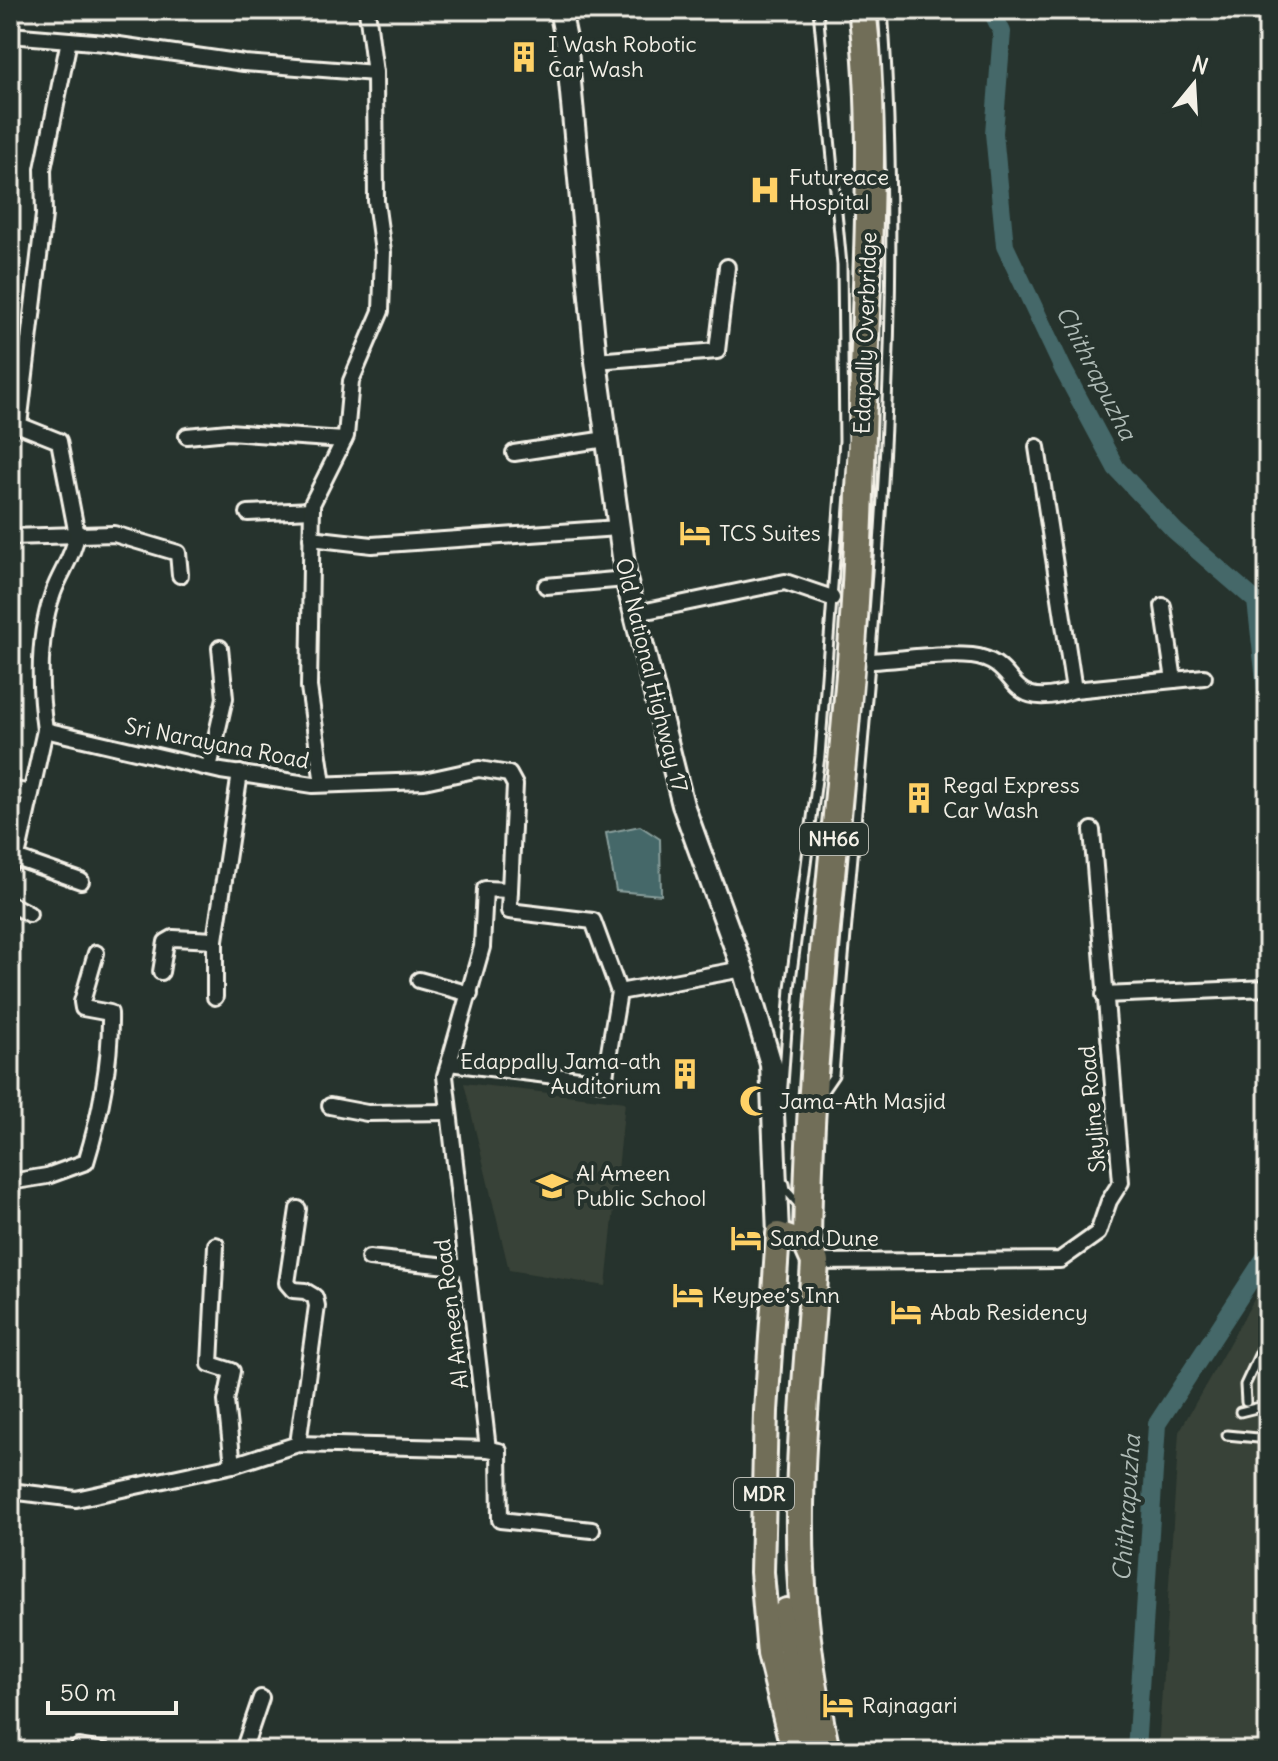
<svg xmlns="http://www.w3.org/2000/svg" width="1278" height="1761" font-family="Delius,sans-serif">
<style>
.built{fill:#394237}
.water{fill:#446869;stroke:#8a9f9c;stroke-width:2}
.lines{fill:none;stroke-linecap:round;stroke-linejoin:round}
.canal{stroke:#446869;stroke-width:18}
.lane-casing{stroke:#f4f1e8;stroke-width:13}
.street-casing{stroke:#f4f1e8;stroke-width:20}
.secondary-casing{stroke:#f4f1e8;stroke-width:26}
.primary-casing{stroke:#f4f1e8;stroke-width:28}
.highway-casing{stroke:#f4f1e8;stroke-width:32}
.lane{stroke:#26332d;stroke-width:7}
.street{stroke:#26332d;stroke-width:14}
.secondary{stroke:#26332d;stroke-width:20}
.primary{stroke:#716e59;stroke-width:22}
.highway{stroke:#716e59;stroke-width:26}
.labels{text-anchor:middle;stroke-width:8;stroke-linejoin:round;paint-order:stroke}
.shield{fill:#26332d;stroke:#b6b8b0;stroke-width:2}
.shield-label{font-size:20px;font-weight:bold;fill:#f4f1e8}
.poi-label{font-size:22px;fill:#f4f1e8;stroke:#26332d;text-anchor:start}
.street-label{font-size:22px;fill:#f4f1e8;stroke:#26332d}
.water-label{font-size:24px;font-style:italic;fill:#aebab5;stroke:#26332d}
</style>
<rect width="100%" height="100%" fill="#26332d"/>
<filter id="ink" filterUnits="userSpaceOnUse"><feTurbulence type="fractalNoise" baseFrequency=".0125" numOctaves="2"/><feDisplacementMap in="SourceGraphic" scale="16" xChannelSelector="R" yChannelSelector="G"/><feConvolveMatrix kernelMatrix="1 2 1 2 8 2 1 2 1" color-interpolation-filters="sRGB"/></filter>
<g filter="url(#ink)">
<g class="built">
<path d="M464 1083 625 1102 606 1286 509 1270Z"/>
<path d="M1268 1275V1751H1158L1179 1432Z"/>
</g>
<path class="water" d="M640 826 660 839 661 895 616 891 606 833Z"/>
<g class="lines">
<g class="canal">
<path d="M991 10 1002 32 994 133 1005 246 1063 369 1116 468 1175 531 1256 601 1268 707"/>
<path d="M1136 1751 1157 1424 1268 1253"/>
</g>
<defs>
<g id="lane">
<path d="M1264 10 1268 41"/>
<path d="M821 1094 834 1075C862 721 910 365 883 10"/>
<path d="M782 1099 790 988 820 756 844 441 842 265 818 10"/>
<path d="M785 1184 786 1190 800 1206"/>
<path d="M1246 1402 1245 1385 1268 1336"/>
<path d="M1240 1412 1268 1405"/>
<path d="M1227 1435 1268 1439"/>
</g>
<g id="street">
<path d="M10 35 105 43 244 63 375 73 367 10"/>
<path d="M596 361 717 351 727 267"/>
<path d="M187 436 228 432 344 440"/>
<path d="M514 453 606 439"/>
<path d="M248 513 312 510"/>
<path d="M10 537 114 534 178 553 180 575"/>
<path d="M311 538 372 545 618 528"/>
<path d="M546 586 626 579"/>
<path d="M1163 606 1174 680"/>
<path d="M632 614 785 582 832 598"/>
<path d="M873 661C905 659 940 653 972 656 1023 662 1002 714 1074 690L1037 447"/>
<path d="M1074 690 1204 677"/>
<path d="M45 730C39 687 38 635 53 593 60 573 73 557 77 535L59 441 19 425 44 215 43 169 69 40"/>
<path d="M209 768 225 698 220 648"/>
<path d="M323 784 309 687 312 504 346 436 351 381 381 311 383 252 376 201 375 73"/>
<path d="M10 789 31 793"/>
<path d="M16 858 81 881"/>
<path d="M10 864 16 860 20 844 45 730 221 771 313 785 424 781 479 769 509 774 515 785 509 911 593 921 619 992"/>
<path d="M10 904 29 914"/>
<path d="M161 972 166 942 173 938 215 940"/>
<path d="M419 980 470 994"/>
<path d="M1104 995 1268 988"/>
<path d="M215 997V940L240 773"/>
<path d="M449 1063 482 947 485 889 510 890"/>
<path d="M330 1106 367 1113 449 1112"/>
<path d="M10 1182 47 1176 86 1162C100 1117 111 1061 110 1013L83 1008 82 1002 96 953"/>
<path d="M298 1209 287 1283 293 1290 305 1291 315 1297 317 1306 298 1444"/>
<path d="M216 1245 210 1364 232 1371 226 1401 233 1465"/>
<path d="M369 1258 468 1268"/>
<path d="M815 1262 1060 1260 1098 1233 1109 1201 1121 1182 1092 830"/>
<path d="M488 1449 499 1451 500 1520 592 1530"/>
<path d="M10 1491 76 1499 233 1465 298 1444 488 1449 445 1076 449 1063 604 1082 619 992 743 969"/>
<path d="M79 1747 104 1751"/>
<path d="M243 1751 261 1698"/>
</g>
<path id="secondary" d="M560 10 566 39 596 361 626 579 683 805 743 969 771 1064 778 1234"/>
<path id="primary" d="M793 1751 769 1654 762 1572 766 1411 778 1234 807 1244"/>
<g id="highway">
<path d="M787 1612 806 1751"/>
<path d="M826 1751C813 1691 804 1630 801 1569 796 1467 809 1363 815 1262L807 1244C809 1053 834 864 850 674 859 565 861 455 865 345 868 239 876 114 862 10"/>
</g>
</defs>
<use href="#lane" class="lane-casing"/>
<use href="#street" class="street-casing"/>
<use href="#secondary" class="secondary-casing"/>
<use href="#primary" class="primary-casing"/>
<use href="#highway" class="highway-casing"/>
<use href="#lane" class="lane"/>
<use href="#street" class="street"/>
<use href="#secondary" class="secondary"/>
<use href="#primary" class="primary"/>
<use href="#highway" class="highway"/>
</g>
</g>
<defs>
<symbol id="building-bare" viewBox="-9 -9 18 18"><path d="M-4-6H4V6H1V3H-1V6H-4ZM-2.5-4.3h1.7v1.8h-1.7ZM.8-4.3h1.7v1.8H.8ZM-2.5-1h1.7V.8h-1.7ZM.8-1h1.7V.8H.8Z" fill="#ffd166" stroke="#26332d" stroke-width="2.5" paint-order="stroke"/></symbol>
<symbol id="hospital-bare" viewBox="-9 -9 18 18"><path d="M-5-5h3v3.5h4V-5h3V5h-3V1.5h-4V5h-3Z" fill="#ffd166" stroke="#26332d" stroke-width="2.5" paint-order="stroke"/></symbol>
<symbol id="hotel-bare" viewBox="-9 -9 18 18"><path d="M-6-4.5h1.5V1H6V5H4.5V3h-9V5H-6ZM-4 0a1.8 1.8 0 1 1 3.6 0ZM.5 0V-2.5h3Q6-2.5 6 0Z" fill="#ffd166" stroke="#26332d" stroke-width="2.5" paint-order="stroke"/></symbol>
<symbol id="mosque-bare" viewBox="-9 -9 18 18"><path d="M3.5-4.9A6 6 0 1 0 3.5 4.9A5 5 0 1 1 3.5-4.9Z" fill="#ffd166" stroke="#26332d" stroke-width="2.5" paint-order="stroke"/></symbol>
<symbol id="school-bare" viewBox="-9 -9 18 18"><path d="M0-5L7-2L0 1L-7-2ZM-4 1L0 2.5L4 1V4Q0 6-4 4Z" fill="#ffd166" stroke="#26332d" stroke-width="2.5" paint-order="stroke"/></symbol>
</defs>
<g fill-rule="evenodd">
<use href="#building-bare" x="502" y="35" width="44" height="44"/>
<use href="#hospital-bare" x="743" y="168" width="44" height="44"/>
<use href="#hotel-bare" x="673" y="511" width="44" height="44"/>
<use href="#building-bare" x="897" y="776" width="44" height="44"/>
<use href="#building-bare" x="663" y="1052" width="44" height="44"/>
<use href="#mosque-bare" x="733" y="1079" width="44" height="44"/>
<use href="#school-bare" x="530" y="1164" width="44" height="44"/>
<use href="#hotel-bare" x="724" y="1216" width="44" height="44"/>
<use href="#hotel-bare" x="666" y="1273" width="44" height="44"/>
<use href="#hotel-bare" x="884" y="1290" width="44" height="44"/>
<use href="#hotel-bare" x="816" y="1683" width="44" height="44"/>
</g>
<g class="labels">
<g class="shield">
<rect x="800" y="823" width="68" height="32" rx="6"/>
<rect x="734" y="1478" width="60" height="32" rx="6"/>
</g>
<g class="shield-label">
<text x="834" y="846">NH66</text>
<text x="764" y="1501">MDR</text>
</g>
<g class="poi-label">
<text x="548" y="52">I Wash Robotic<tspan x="548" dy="25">Car Wash</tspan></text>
<text x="789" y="185">Futureace<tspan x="789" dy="25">Hospital</tspan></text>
<text x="719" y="541">TCS Suites</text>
<text x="943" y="793">Regal Express<tspan x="943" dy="25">Car Wash</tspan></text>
<text x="661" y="1069" text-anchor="end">Edappally Jama-ath<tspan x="661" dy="25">Auditorium</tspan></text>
<text x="779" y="1109">Jama-Ath Masjid</text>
<text x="576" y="1181">Al Ameen<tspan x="576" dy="25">Public School</tspan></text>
<text x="770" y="1246">Sand Dune</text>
<text x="712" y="1303">Keypee's Inn</text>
<text x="930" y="1320">Abab Residency</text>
<text x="862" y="1713">Rajnagari</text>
</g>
<g class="street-label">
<text transform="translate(865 333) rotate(-88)" y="8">Edapally Overbridge</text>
<text transform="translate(652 675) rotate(76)" y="8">Old National Highway 17</text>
<text transform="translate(217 743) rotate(11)" y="8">Sri Narayana Road</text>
<text transform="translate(1092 1109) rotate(-95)" y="8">Skyline Road</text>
<text transform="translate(451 1314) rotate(-97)" y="8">Al Ameen Road</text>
</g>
<g class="water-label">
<text transform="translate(1096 373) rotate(63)" y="8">Chithrapuzha</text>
<text transform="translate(1127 1508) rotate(-86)" y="8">Chithrapuzha</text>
</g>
</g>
<rect width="1278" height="1761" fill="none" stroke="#26332d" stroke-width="40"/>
<rect x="20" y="20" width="1238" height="1721" fill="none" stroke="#f4f1e8" stroke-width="3" filter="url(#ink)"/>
<g transform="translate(1194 84) rotate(18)" stroke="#26332d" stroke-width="6" paint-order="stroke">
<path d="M0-6L14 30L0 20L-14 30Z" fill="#f4f1e8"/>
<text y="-12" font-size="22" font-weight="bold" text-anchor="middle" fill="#f4f1e8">N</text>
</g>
<path d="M48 1701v12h128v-12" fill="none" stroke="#f4f1e8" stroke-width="4"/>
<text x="60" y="1701" font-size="24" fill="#f4f1e8" stroke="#26332d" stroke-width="6" paint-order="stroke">50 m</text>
</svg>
